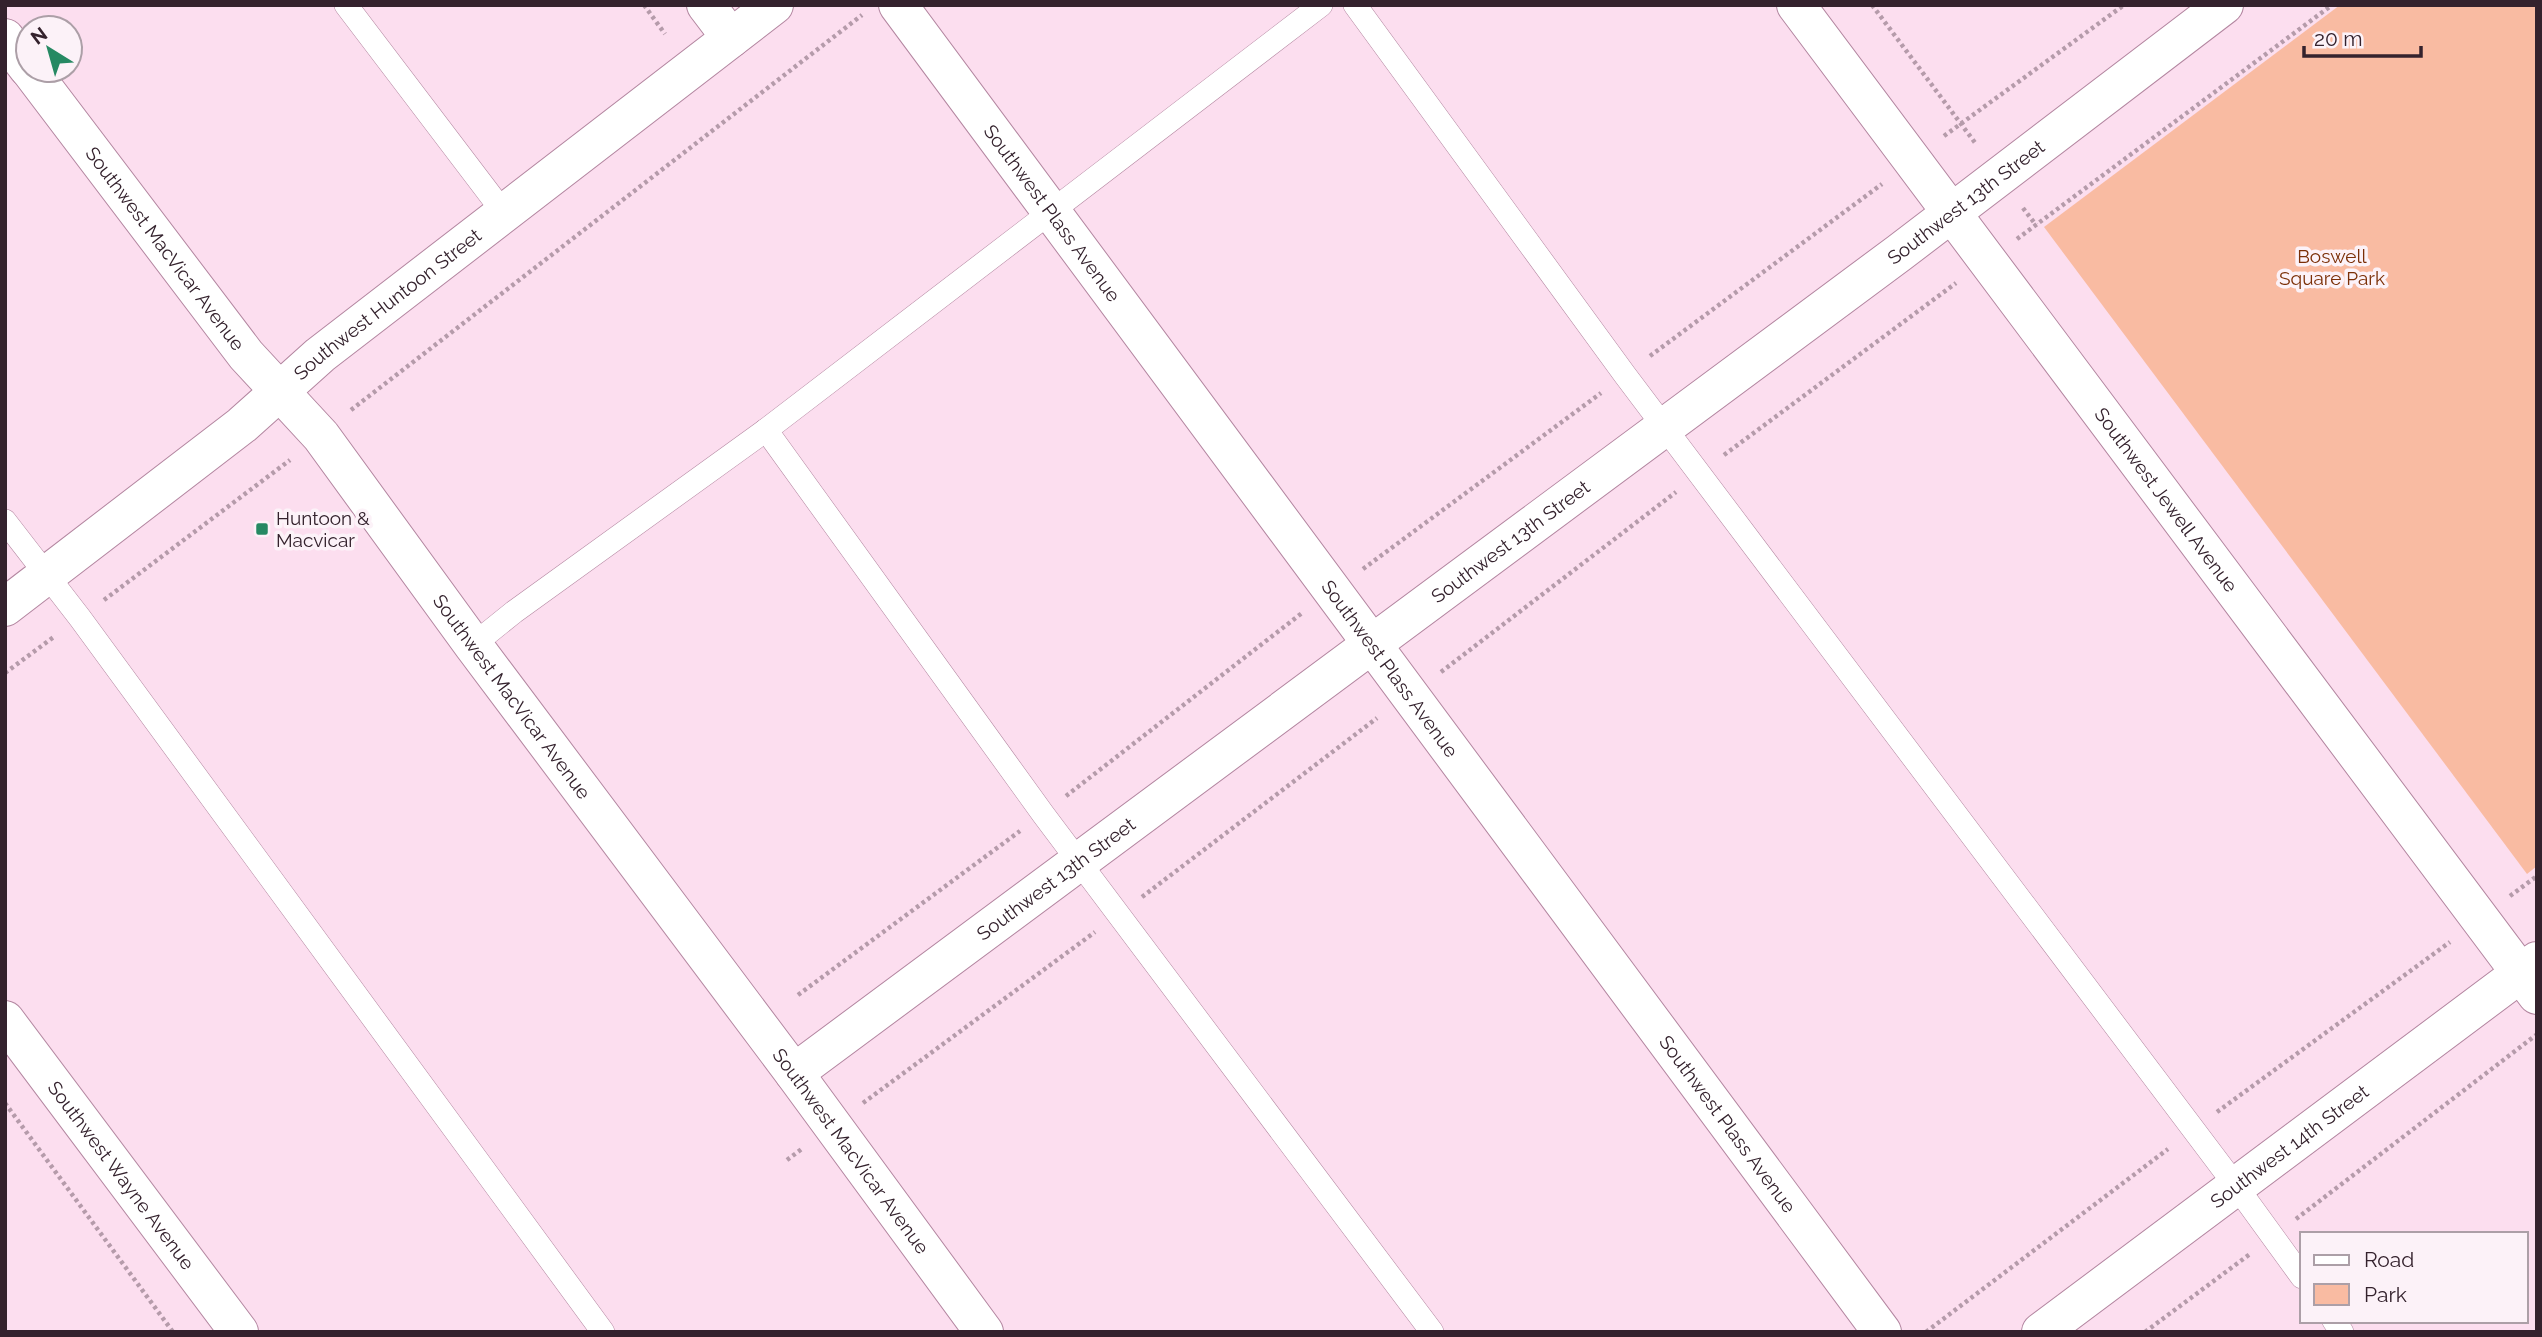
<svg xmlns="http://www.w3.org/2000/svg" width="2542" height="1337" font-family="Raleway,sans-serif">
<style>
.green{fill:#f9bba2}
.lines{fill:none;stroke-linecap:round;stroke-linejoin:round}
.service-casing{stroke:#b386a0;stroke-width:24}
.minor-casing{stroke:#b386a0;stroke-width:40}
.tertiary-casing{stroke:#b386a0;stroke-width:40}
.secondary-casing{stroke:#b386a0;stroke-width:40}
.path{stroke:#b59baa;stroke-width:4.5;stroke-dasharray:3.5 3.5;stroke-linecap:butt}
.service{stroke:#fff;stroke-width:23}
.minor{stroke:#fff;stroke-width:38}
.tertiary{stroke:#fff;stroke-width:38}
.secondary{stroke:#fff;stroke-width:38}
.poi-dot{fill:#268963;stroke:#fcf2f8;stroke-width:2.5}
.labels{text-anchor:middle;stroke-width:7;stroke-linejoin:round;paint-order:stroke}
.street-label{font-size:19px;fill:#34222d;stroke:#fcf2f8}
.park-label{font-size:19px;fill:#7b2f07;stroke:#fcf2f8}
.poi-label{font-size:19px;fill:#34222d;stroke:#fcf2f8;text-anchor:start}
</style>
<rect width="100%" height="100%" fill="#fcdeef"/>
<path class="green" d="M2340 5H2537V866L2527 874 2044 227Z"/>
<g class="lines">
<defs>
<g id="service">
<path d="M346 5 504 213"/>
<path d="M1355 5 1625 375 2236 1186 2302 1277"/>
<path d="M766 430 1043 814 1432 1332"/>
<path d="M5 521 80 618 603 1332"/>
<path d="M473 645 514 612 766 430 1321 5"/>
<path d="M2334 1321 2342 1332"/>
</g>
<g id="minor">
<path d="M706 5 731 38"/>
<path id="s1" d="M898 5 1882 1332"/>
<path id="s2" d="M1796 5 2537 995"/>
<path id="s3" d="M5 1020 239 1332"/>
<path id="s4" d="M794 1073 1899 253 2224 5"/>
<path id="s5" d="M2041 1332 2537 961"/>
</g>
<g id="tertiary">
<path d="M5 38 28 68"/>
<path id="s6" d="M30 70 246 355 321 436 473 645 794 1073 984 1332"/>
</g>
<g id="secondary">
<path id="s7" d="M5 607 242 425 320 355 774 5"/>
</g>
</defs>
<use href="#service" class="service-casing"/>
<use href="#minor" class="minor-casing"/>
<use href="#tertiary" class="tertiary-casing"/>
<use href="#secondary" class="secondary-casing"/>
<g class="path">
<path d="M644 5 665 34"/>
<path d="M1872 5 1976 144"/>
<path d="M1944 136 2124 5"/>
<path d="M2023 208 2036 225"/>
<path d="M2017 239 2332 5"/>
<path d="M1650 356 1882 184"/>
<path d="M351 410 862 15"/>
<path d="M1724 455 1956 283"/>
<path d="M1363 569 1601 393"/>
<path d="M104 600 290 460"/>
<path d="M1441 672 1676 492"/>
<path d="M5 673 55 636"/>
<path d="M1066 796 1302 613"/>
<path d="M2510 896 2537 876"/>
<path d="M1142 897 1377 718"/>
<path d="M798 995 1020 831"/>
<path d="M5 1103 173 1332"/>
<path d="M863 1103 1095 932"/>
<path d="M2217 1112 2450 942"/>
<path d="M787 1160 803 1148"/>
<path d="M2296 1219 2536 1035"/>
<path d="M1926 1332 2168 1149"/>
<path d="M2145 1332 2250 1254"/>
</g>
<use href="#service" class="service"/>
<use href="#minor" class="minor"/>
<use href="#tertiary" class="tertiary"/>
<use href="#secondary" class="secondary"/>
</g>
<rect class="poi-dot" x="255" y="522" width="14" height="14" rx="3.5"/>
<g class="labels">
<g class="street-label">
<text dy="7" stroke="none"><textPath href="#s4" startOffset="1460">Southwest 13th Street</textPath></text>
<text dy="7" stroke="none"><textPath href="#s1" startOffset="259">Southwest Plass Avenue</textPath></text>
<text dy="7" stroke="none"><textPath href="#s6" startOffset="224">Southwest MacVicar Avenue</textPath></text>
<text dy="7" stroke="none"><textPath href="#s7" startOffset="488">Southwest Huntoon Street</textPath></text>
<text dy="7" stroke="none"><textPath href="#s2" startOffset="618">Southwest Jewell Avenue</textPath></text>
<text dy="7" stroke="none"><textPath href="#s4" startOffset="892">Southwest 13th Street</textPath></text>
<text dy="7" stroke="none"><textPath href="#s1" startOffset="826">Southwest Plass Avenue</textPath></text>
<text dy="7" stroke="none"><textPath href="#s6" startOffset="791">Southwest MacVicar Avenue</textPath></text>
<text dy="7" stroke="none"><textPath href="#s4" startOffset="326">Southwest 13th Street</textPath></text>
<text dy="7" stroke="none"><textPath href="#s1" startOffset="1393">Southwest Plass Avenue</textPath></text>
<text dy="7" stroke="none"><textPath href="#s5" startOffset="310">Southwest 14th Street</textPath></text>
<text dy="7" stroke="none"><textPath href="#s6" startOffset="1358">Southwest MacVicar Avenue</textPath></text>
<text dy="7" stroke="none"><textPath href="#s3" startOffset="194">Southwest Wayne Avenue</textPath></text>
</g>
<g class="park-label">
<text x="2332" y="263">Boswell<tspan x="2332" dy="22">Square Park</tspan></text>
</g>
<g class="poi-label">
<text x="276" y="525">Huntoon &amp;<tspan x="276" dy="22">Macvicar</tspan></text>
</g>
</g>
<rect width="2542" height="1337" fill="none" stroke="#34222d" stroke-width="14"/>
<rect x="2300" y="1232" width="228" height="91" fill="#fcf2f8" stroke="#ac9fa7" stroke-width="2"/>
<rect x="2314" y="1255" width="35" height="10" fill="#ffffff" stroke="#ac9fa7" stroke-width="2"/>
<text x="2364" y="1267" font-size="21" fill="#34222d">Road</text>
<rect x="2314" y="1284" width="35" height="21" fill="#f9bba2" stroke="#ac9fa7" stroke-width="2"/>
<text x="2364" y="1302" font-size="21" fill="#34222d">Park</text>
<g transform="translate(49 49) rotate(323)"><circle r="33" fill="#fcf2f8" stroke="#ac9fa7" stroke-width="2"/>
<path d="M0-5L12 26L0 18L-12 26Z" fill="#268963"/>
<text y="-10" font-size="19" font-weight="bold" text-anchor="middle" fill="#34222d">N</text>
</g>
<path d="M2304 46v10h117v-10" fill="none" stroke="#34222d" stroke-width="3.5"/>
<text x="2314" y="46" font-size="21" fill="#34222d" stroke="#fcf2f8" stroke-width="5" paint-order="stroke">20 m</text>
</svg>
